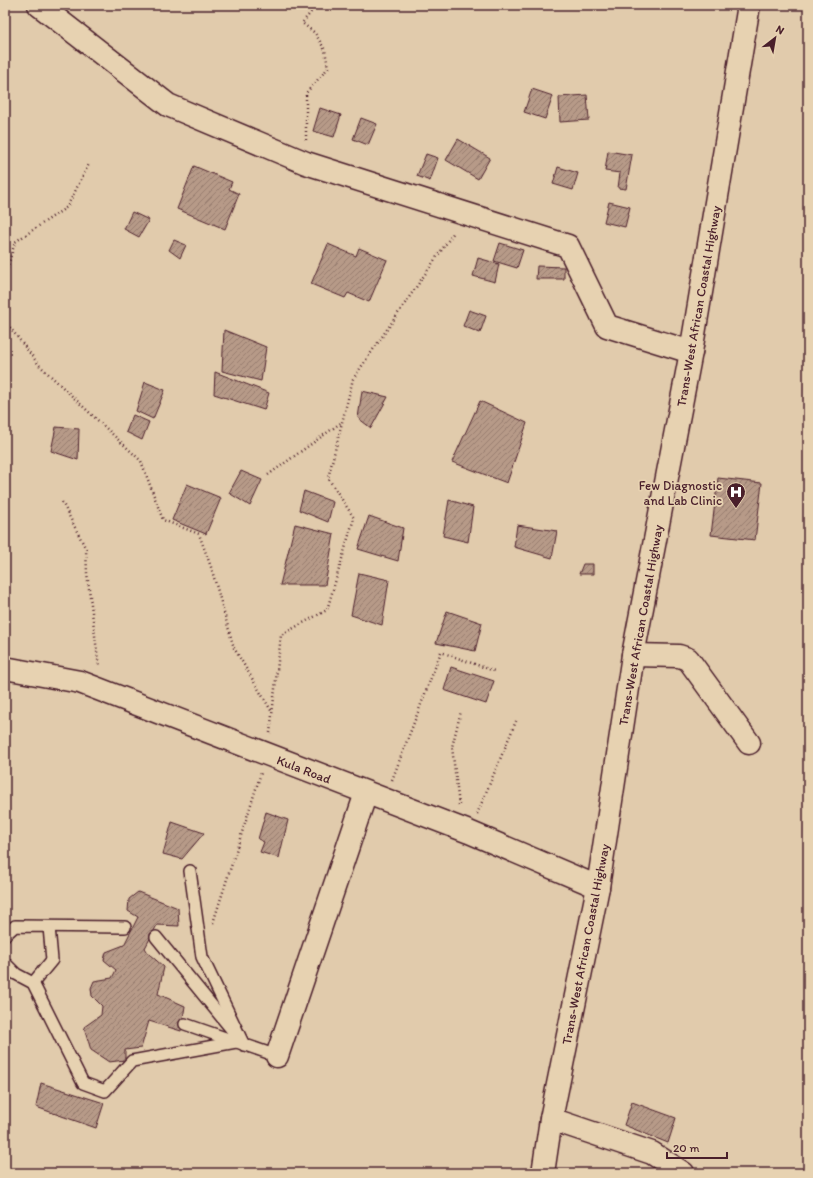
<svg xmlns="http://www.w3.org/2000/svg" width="813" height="1178" font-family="Itim,sans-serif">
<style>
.building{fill:url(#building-hatch);stroke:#4a1f2b}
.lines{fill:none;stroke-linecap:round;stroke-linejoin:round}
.lane-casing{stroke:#4a1f2b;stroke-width:14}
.street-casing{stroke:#4a1f2b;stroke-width:25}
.highway-casing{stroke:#4a1f2b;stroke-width:25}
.path{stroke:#4a1f2b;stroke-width:2.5;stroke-dasharray:1 3;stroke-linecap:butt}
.lane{stroke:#e7d2b1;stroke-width:11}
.street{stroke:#e7d2b1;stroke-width:22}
.highway{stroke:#e7d2b1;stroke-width:22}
.labels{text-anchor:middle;stroke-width:3.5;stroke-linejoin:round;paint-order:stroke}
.street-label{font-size:13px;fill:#4a1f2b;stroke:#e7d2b1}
.poi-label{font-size:13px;fill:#4a1f2b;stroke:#e7d2b1;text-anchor:end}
</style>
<defs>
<pattern id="building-hatch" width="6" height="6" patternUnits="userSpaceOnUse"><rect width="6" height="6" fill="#b79a88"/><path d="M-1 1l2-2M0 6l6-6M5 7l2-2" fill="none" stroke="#977d6f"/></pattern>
</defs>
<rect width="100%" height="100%" fill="#e1cbac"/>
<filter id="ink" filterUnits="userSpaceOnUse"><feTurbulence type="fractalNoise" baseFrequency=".025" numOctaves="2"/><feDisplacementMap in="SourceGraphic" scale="8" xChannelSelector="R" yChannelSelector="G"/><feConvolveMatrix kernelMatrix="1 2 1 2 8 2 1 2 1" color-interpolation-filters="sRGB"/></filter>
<g filter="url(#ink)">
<g class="building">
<path d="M532 89 553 96 545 119 524 112Z"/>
<path d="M587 95 589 120 560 122 559 97Z"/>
<path d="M320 108 341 115 334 137 313 131Z"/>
<path d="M361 118 377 124 368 145 353 139Z"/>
<path d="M458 139 490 158 478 179 446 160Z"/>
<path d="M608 151 632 155 626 189 618 188 620 173 605 171Z"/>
<path d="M426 154 438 158 430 181 417 176Z"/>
<path d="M194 166 232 182 229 189 239 194 225 229 177 209Z"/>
<path d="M558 167 578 173 573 190 553 184Z"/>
<path d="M609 202 630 207 625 227 604 222Z"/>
<path d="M132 212 149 220 139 237 124 229Z"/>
<path d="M174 240 186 245 180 258 169 250Z"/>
<path d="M500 243 523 250 517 268 494 261Z"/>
<path d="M328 244 356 256 359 248 387 260 369 302 348 293 345 298 311 284Z"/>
<path d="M478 258 499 264 495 282 473 276Z"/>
<path d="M537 266 564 267V279H536Z"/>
<path d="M469 310 486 316 480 333 463 326Z"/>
<path d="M224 330 266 347 261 381 222 371Z"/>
<path d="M215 372 269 393 264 410 214 394Z"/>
<path d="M145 382 165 390 153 419 136 411Z"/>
<path d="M362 391 388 397 371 428 358 418Z"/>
<path d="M480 401 527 423 507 483 452 462Z"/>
<path d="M133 415 149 422 142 440 126 432Z"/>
<path d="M56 427 79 429 78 460 51 451Z"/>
<path d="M241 471 262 480 250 506 229 493Z"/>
<path d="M718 478 762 483 755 540 711 535Z"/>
<path d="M187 484 221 498 206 534 172 520Z"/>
<path d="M304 491 333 502 328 522 299 510Z"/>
<path d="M449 500 473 507 468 542 443 536Z"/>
<path d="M369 516 403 528 398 561 358 549Z"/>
<path d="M295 524 334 534 325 585H280Z"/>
<path d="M517 525 557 531 552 558 514 547Z"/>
<path d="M583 564H593V574H579Z"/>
<path d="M359 573 389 580 382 625 351 615Z"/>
<path d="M447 611 482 623 475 651 436 643Z"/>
<path d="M451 667 494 681 486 704 444 690Z"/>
<path d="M266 812 288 820 279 858 260 852 264 842 258 839Z"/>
<path d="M172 822 204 833 182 859 163 854Z"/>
<path d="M138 892 178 908 179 926 157 925 145 948 149 954 164 967 158 994 185 1006 181 1031 149 1021 141 1048 125 1050V1060L109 1062 91 1050 84 1027 101 1015 102 1006 92 996 91 988 94 981 112 978 116 970 104 960 106 952 124 945 138 917 128 911 129 899Z"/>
<path d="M41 1083 104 1103 96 1128 36 1107Z"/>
<path d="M632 1102 676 1118 668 1143 624 1125Z"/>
</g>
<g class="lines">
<defs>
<g id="lane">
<path d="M190 871 202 957 244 1045"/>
<path d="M5 935 15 926 125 927"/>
<path d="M156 937 232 1030"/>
<path d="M5 963 16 974 33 983 83 1083 105 1091 132 1061 236 1042"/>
<path d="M33 983 52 960 49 927"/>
<path d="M185 1024 277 1056"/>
</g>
<g id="street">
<path d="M39 5 168 105 306 163 568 246 607 326 691 352"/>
<path d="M633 655 679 656 688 659 749 743"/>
<path d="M5 668 80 682 469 832 598 887"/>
<path d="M277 1056 366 793"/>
<path d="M551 1119 652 1153 683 1173"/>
</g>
<path id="highway" d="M543 1173 551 1119 598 887 633 655 691 352 749 5"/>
</defs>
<use href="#lane" class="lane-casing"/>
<use href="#street" class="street-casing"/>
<use href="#highway" class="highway-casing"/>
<g class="path">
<path d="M306 140V93L328 68 325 50 315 33 302 23 317 5"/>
<path d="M5 276 15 242 67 207 89 164"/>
<path d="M5 321 39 365 141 461 163 520 199 534 211 567 234 648 272 712"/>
<path d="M268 475 342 422"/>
<path d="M62 502 86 549 87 573 99 667"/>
<path d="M270 733 281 635 327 610 354 518 328 478 353 379 454 232"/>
<path d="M392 780 441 652 494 671"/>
<path d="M459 805 452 747 461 711"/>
<path d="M477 814 517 719"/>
<path d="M213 923 261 773"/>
</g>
<use href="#lane" class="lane"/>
<use href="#street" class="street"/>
<use href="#highway" class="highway"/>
</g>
</g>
<defs>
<symbol id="hospital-pin" viewBox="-11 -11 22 30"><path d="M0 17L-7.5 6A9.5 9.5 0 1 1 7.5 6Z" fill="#4a1f2b" stroke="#e7d2b1"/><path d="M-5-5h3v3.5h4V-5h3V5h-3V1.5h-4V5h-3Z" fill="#fff"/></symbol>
</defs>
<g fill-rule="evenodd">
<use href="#hospital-pin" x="725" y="481" width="22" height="30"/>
</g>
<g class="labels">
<g class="street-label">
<text transform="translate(698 306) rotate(-80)" y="5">Trans-West African Coastal Highway</text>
<text transform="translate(640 625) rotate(-80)" y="5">Trans-West African Coastal Highway</text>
<text transform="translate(304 769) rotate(21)" y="5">Kula Road</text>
<text transform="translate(585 944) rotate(-79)" y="5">Trans-West African Coastal Highway</text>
</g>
<g class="poi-label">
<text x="722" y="490">Few Diagnostic<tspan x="722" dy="15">and Lab Clinic</tspan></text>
</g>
</g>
<rect width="813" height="1178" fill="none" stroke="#e7d2b1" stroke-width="20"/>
<rect x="10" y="10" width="793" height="1158" fill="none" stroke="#4a1f2b" stroke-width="1.5" filter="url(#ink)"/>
<g transform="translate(775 38) rotate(31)" stroke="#e7d2b1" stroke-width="3" paint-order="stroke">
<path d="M0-3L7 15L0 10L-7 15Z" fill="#4a1f2b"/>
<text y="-6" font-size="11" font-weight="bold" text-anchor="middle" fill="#4a1f2b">N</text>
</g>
<path d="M667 1152v6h60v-6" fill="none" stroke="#4a1f2b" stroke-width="2"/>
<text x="673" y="1152" font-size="12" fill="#4a1f2b" stroke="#e7d2b1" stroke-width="3" paint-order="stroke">20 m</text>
</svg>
